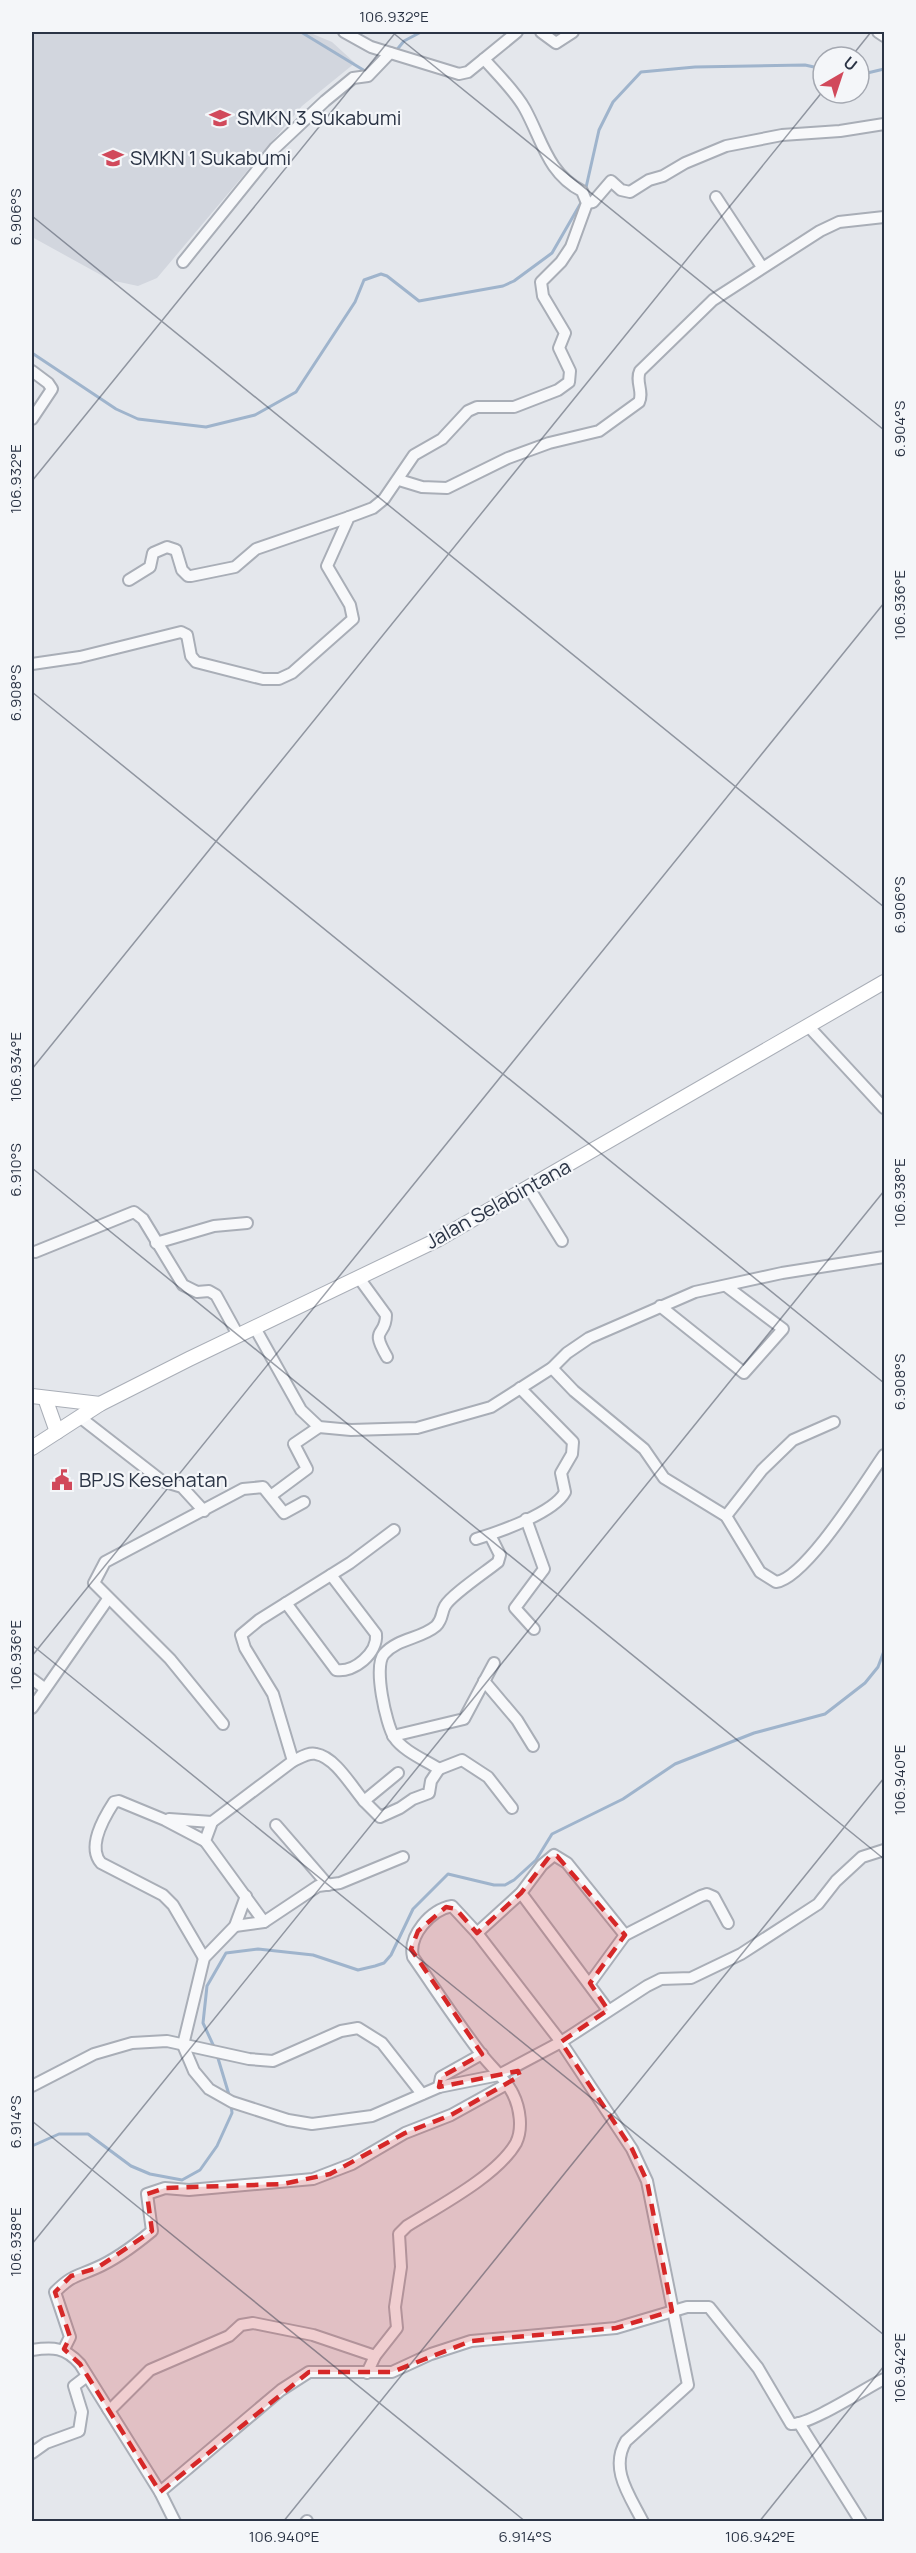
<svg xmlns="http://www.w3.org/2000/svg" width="916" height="2553" font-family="Manrope,sans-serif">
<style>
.built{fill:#d2d6de}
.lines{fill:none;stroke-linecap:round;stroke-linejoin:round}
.stream{stroke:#9fb4cc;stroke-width:3}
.street-casing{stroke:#a9aeb7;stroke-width:14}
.secondary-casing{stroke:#a9aeb7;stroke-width:16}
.street{stroke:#f7f8fa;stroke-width:10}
.secondary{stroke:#fff;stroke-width:14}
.marked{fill:#d62828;fill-opacity:0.2;stroke:#d62828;stroke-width:4.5;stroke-dasharray:12 8;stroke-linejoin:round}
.ticks{fill:none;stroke:#2b3445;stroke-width:1.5;stroke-opacity:0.45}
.labels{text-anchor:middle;stroke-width:4.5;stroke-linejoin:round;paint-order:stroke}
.poi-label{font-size:20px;fill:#2b3445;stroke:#f4f6f9;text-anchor:start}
.street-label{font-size:20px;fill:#2b3445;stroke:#f4f6f9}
.neatline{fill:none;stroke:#2b3445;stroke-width:2}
.ticks-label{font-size:15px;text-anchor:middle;fill:#2b3445}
</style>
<rect width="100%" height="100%" fill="#e4e7ec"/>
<path class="built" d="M32 32H308L332 42 355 63 302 106 157 278 138 286 110 280 32 237Z"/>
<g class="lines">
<g class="stream">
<path d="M301 32 365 71 369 70"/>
<path d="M395 52 404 41 421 32"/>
<path d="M859 75 884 69"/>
<path d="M585 192 599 130 613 102 641 72 695 67 805 65 823 69"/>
<path d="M32 353 116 409 138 419 206 427 255 415 296 392 355 302 364 280 381 274 387 276 419 301 503 286 514 281 552 253 582 201"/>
<path d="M215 2049 203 2023 207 1986 226 1953 258 1949 313 1955 358 1970 375 1966 384 1963 391 1955 413 1909 448 1874 494 1885H505L514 1880 536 1860 552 1834 623 1799 675 1764 754 1733 825 1714 865 1683 878 1667 884 1651"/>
<path d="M217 2055 230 2098"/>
<path d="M32 2146 59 2134H88L131 2166 150 2174 182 2180 200 2170 217 2146 232 2113 231 2104"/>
</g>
<defs>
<g id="street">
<path d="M344 32 371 47 459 74 468 72 517 32"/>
<path d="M541 32 556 43 573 32"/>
<path d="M878 32 884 36"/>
<path d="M716 197 762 267"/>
<path d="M587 203 593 202 611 181 621 190 630 192 649 180 663 176 685 163 726 146 782 135 840 131 884 124"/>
<path d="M183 262 275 148 325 101 353 78 368 76 390 53"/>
<path d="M32 371 48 383 52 389 32 419"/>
<path d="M399 480 422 487 447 488 508 458 549 443 599 431 639 402C644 392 635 381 640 371L713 300 820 231 839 222 884 217"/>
<path d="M129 580 150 567 153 553 167 547 176 550 182 570 188 576H191L235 567 256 549 349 517"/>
<path d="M32 664 80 657 181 632 187 635 191 656 196 662 263 679H279L292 673 353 619 350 605 327 566 349 517 373 508 384 499 414 455 442 439 468 411 477 407H514L558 390 569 382 570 371 559 348 565 333 543 296 541 282 561 262 571 247 587 203 582 191C548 174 542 140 525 109 515 91 498 75 484 59"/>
<path d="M810 1028 884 1108"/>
<path d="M529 1188 562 1241"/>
<path d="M156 1243 214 1226 247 1223"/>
<path d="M35 1252 134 1212 143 1219 183 1285 197 1292 209 1291 216 1295 238 1335"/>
<path d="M359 1278 386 1315C386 1338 369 1326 387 1357"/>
<path d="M660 1306 744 1373 783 1329 726 1286"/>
<path d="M255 1328 301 1410 319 1427 351 1430 417 1428 491 1407 552 1368 567 1353 589 1338 695 1292 782 1273 884 1257"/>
<path d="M552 1368 574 1391 644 1449 664 1478 726 1516 760 1572 776 1582C806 1578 865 1482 884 1455"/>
<path d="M81 1418 162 1481 182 1487 204 1511"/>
<path d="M272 1495 307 1469 294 1444 319 1427"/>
<path d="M726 1516 762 1470 793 1440 834 1422"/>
<path d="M526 1519 544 1569 515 1608 534 1629"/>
<path d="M476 1539C499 1532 554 1513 565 1492L561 1473 572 1454 573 1442 520 1388"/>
<path d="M286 1603 336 1670C354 1673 378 1653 376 1634L331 1575"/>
<path d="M32 1679 44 1688"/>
<path d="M484 1681 517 1720 533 1746"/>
<path d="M32 1708 108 1599"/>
<path d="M223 1724 170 1659 94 1583 105 1562 243 1489 263 1487 284 1513 304 1502"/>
<path d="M393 1736 464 1719 494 1663"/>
<path d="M293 1761C300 1758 308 1752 316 1754 335 1757 352 1787 364 1801L398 1773"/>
<path d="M439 1769 462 1760 488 1777 512 1808"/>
<path d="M364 1801 380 1817 400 1808 413 1799 429 1793 431 1781 439 1769C425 1760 403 1751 394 1737 386 1724 373 1666 384 1654 398 1638 421 1639 436 1626 443 1619 441 1613 445 1606 451 1595 487 1571 498 1562L500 1555 490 1535"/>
<path d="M169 1819 212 1822"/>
<path d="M276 1825 328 1885"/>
<path d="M521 1893 608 2010"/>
<path d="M246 1896 235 1926 204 1958 183 2045 194 2071 209 2089 232 2102 288 2120 312 2124 372 2116 439 2087 499 2075 561 2042 647 1986 661 1979 691 1978 741 1954 818 1904 836 1881 862 1857 884 1850"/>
<path d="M264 1922 205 1841 212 1822 293 1761 273 1694 245 1648 241 1635 259 1620 350 1563 394 1530"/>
<path d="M235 1926 264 1922 318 1886 340 1883 403 1857"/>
<path d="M477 1933 521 1893 542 1865 554 1855 567 1863 625 1935"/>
<path d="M204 1958 173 1905 163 1895 101 1863C87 1847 103 1819 114 1802L119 1801 165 1820 205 1841"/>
<path d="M590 1983 625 1935 701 1896 707 1894 714 1897 728 1923"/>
<path d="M32 2086 94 2054 132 2043 167 2041 249 2059 273 2061 341 2031 358 2028 382 2043 422 2094"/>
<path d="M439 2087 441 2077 482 2054"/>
<path d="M64 2349 70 2337 55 2292C72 2275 76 2277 96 2268 117 2259 135 2245 152 2231L147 2194 165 2188 189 2190 313 2179 352 2164 405 2133 451 2115 507 2084"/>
<path d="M32 2350C53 2347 65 2347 80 2364L160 2492 175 2522"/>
<path d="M367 2373 375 2356 397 2328 395 2307 401 2267 399 2234 407 2226C439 2206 497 2176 516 2143 523 2129 520 2108 513 2094 506 2079 492 2068 482 2055 458 2024 436 1990 413 1957 408 1936 430 1910 452 1906L477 1933 561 2042 632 2149 647 2181 688 2385 626 2441C609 2469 630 2496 643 2522"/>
<path d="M108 2409 113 2407 150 2370 229 2336 241 2325 253 2323 313 2335 375 2356"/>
<path d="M799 2423 861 2522"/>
<path d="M32 2453 46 2443 79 2431 82 2412 74 2386 87 2376"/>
<path d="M160 2492 281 2390 309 2372H392L431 2354 471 2341 616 2328 687 2307H709L758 2368 791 2424C810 2425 864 2389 884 2379"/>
<path d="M306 2522 307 2521"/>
</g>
<g id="secondary">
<path d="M32 1396 100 1404"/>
<path d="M45 1398 57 1432"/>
<path d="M32 1448 100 1404 189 1359 437 1240 884 982"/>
</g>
</defs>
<use href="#street" class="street-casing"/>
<use href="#secondary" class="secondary-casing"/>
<use href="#street" class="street"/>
<use href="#secondary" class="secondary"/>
</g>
<path class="marked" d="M557 1856 625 1935 590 1983 608 2010 561 2042 632 2149 647 2181 672 2311 616 2328 471 2341 392 2372H309L160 2492 80 2364 64 2349 70 2337 55 2292 71 2276 97 2268 152 2231 147 2194 165 2188 283 2184 330 2174 405 2133 451 2115 520 2076 518 2071 439 2087 441 2077 482 2054 411 1949 418 1931 446 1907 456 1909 477 1933 521 1893 549 1857Z"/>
<path class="ticks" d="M392 32 884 430M851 57 871 32M32 216 884 907M32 481 396 32M32 692 884 1383M32 1069 823 91M32 1168 884 1859M32 1645 884 2335M32 1656 884 603M32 2121 526 2522M32 2244 884 1191M283 2522 884 1778M759 2522 884 2366"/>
<defs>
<symbol id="school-bare" viewBox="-9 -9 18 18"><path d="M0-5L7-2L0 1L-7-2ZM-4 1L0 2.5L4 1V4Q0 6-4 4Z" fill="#d1495b" stroke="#f4f6f9" stroke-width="2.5" paint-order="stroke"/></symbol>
<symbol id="civic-bare" viewBox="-9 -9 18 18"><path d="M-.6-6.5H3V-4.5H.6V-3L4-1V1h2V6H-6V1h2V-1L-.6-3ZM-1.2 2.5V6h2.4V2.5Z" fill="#d1495b" stroke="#f4f6f9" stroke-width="2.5" paint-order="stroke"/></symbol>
</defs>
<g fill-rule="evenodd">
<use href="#school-bare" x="205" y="103" width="30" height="30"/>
<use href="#school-bare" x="98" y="143" width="30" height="30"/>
<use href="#civic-bare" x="47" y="1465" width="30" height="30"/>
</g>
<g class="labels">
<g class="poi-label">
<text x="237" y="125">SMKN 3 Sukabumi</text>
<text x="130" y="165">SMKN 1 Sukabumi</text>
<text x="79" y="1487">BPJS Kesehatan</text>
</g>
<g class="street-label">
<text transform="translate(498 1204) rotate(-29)" y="7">Jalan Selabintana</text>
</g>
</g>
<rect width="916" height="2553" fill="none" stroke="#f4f6f9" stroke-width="66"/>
<g transform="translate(841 75) rotate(39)"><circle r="28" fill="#f4f6f9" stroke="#a4a8b1" stroke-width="1.5"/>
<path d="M0-4.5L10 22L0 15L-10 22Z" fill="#d1495b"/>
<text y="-9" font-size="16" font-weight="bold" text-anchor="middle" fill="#2b3445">U</text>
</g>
<rect x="33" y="33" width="850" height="2487" class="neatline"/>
<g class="ticks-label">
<text x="394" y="22">106.932°E</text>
<text transform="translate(16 217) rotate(-90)" y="5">6.906°S</text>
<text transform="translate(900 429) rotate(-90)" y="5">6.904°S</text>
<text transform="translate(16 479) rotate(-90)" y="5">106.932°E</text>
<text transform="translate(900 605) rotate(-90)" y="5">106.936°E</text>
<text transform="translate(16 693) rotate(-90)" y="5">6.908°S</text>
<text transform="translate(900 905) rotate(-90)" y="5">6.906°S</text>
<text transform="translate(16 1067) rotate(-90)" y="5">106.934°E</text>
<text transform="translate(16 1170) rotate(-90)" y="5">6.910°S</text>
<text transform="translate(900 1193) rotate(-90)" y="5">106.938°E</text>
<text transform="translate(900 1382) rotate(-90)" y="5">6.908°S</text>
<text transform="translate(16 1655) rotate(-90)" y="5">106.936°E</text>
<text transform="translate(900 1780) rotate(-90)" y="5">106.940°E</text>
<text transform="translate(16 2122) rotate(-90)" y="5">6.914°S</text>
<text transform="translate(16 2242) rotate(-90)" y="5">106.938°E</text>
<text transform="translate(900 2368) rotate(-90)" y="5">106.942°E</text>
<text x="284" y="2542">106.940°E</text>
<text x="525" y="2542">6.914°S</text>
<text x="760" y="2542">106.942°E</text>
</g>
</svg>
